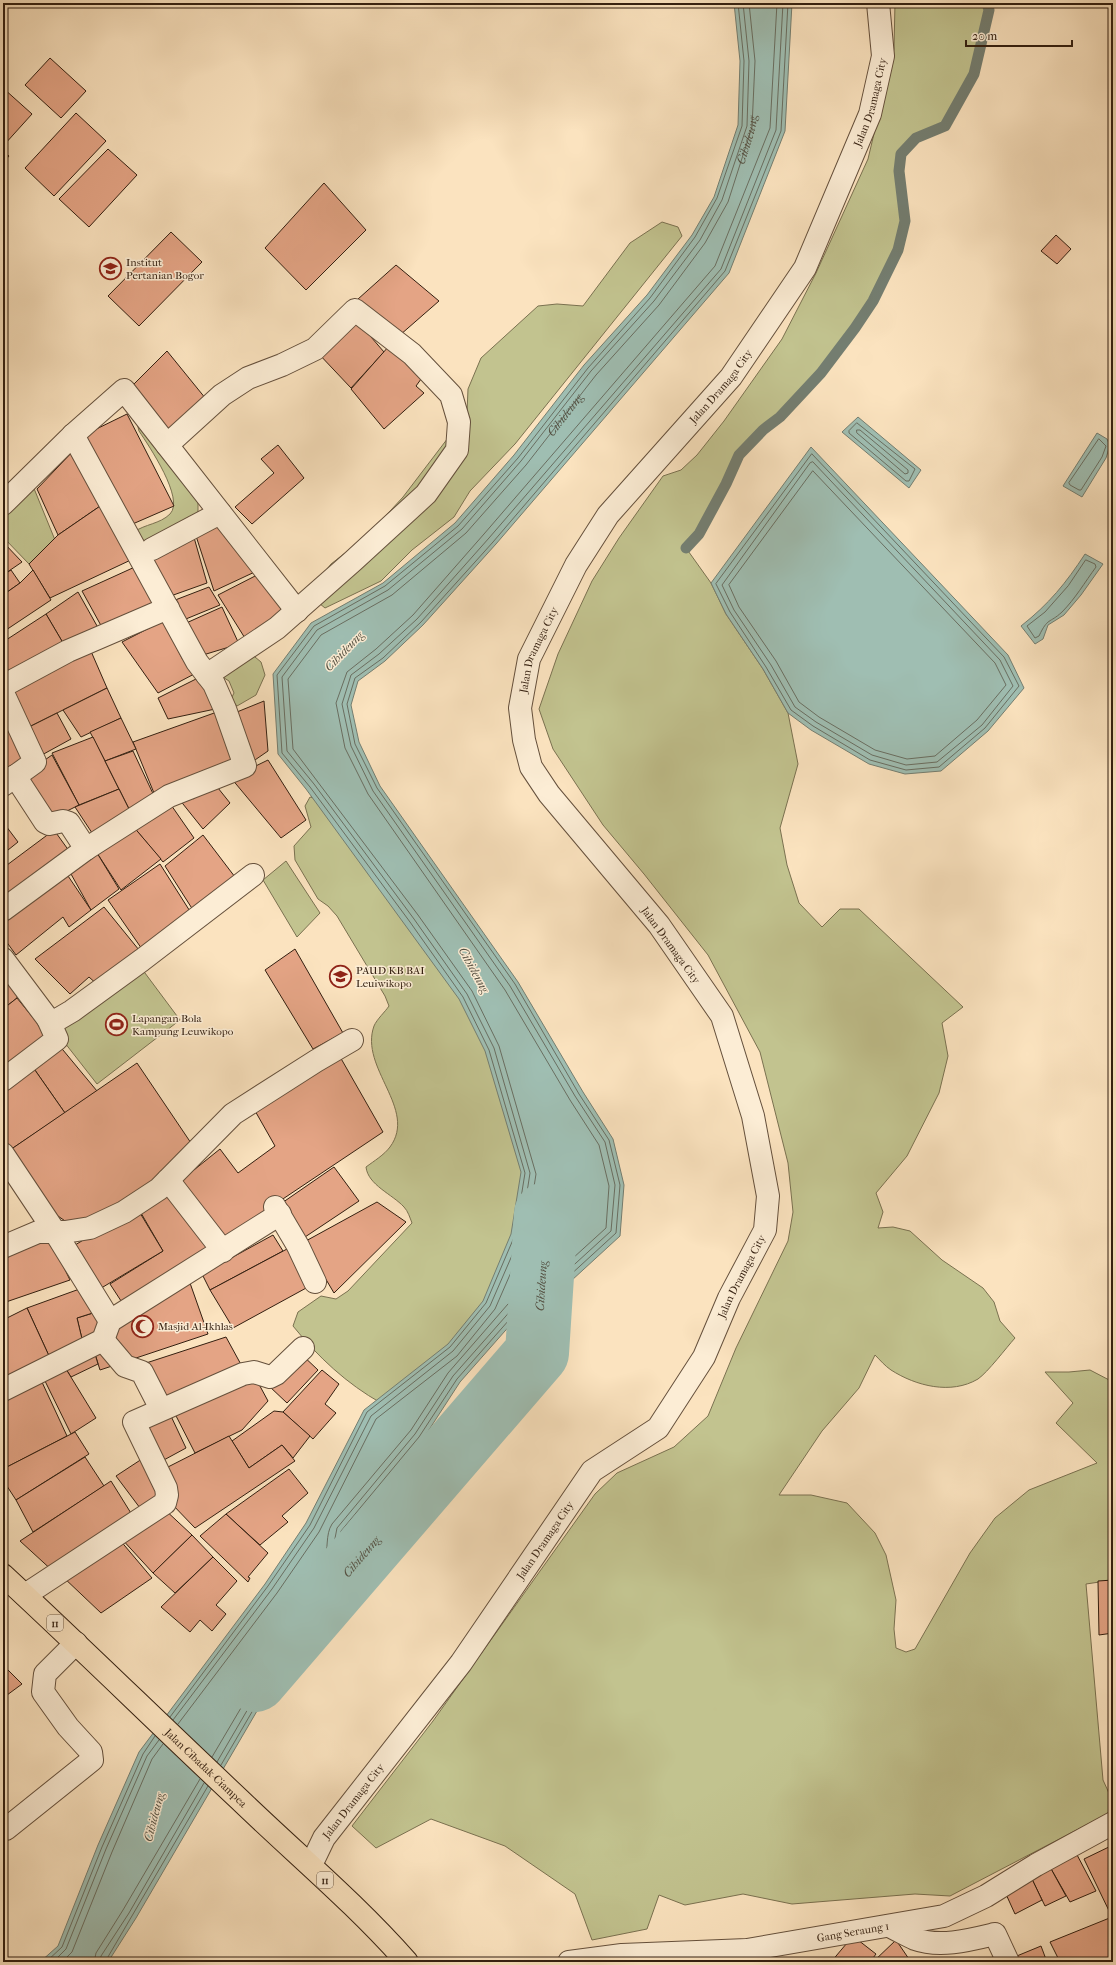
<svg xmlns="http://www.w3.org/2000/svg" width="1116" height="1965" font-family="'IM FELL French Canon',serif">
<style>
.green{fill:#c2c38f;stroke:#7a7150}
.water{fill:#9fbeb2;stroke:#747e71}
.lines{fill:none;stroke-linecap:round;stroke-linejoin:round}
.shore{stroke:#696e61;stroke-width:1}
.stream{stroke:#747e71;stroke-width:11}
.river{stroke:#9fbeb2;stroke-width:64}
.building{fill:#e4a485;stroke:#331f10}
.minor-casing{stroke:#65503c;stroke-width:24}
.highway-casing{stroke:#331f10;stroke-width:24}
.minor{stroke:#fcedd5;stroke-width:22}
.highway{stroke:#fbe3bf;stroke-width:22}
.labels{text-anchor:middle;stroke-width:3;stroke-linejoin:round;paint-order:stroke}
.shield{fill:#fcedd5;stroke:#6f5d4b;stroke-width:1}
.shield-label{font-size:10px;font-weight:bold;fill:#331f10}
.street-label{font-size:11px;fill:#331f10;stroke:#fcedd5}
.poi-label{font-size:11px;fill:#331f10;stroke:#fcedd5;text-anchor:start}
.water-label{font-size:12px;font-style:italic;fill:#534f41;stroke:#fcedd5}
</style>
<rect width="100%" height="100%" fill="#fbe3bf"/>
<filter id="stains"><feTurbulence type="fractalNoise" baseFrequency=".005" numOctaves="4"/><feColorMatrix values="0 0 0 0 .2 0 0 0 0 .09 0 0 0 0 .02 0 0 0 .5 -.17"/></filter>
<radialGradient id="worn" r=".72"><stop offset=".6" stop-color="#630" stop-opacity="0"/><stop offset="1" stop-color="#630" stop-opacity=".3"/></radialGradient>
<g class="green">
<path d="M895 3H987L989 10 974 74 945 126 916 138 901 154 899 171 905 221 898 250 873 301 855 328 821 373 780 417 763 430 739 455 699 534 686 548 711 583 726 614 763 669 788 713 798 764 780 828 787 865 799 903 822 927 840 909H859L963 1007 942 1023 948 1056 939 1093 907 1156 876 1193 883 1212 878 1228 893 1227 910 1231 942 1260 983 1288 994 1302 1000 1321 1015 1338C1006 1348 988 1372 978 1379 951 1395 916 1386 891 1370 885 1366 880 1360 875 1355L859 1388 822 1431 779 1495H811L847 1503 875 1533 886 1555 896 1600 894 1629 896 1648 906 1652 915 1649 970 1553 995 1518 1029 1490 1097 1463 1056 1423 1073 1403 1045 1372H1069L1090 1370 1113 1382V1580L1086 1584 1103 1780 1113 1802V1811L950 1896 915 1894 792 1904 743 1894 685 1905 659 1895 647 1929 592 1940 575 1894 505 1846 431 1819 376 1848 352 1826 433 1721 595 1494 617 1473 674 1447 708 1416 736 1348 788 1241 793 1212 788 1163 760 1052 708 955 644 874 603 825 553 749 539 709 558 654 592 581 619 538 663 476 681 470 697 455 724 421 782 339 816 273 868 159 894 49Z"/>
<path d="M662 222 678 227 682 236 515 444 470 491 454 517 412 550 381 581 325 608 314 599 312 588 331 564 368 535 403 497 467 413 468 389 481 358 538 306 557 304 583 306 630 243Z"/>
<path d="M137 423 198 501V512L143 544 134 532C145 524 160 524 170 514 185 499 149 446 139 431Z"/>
<path d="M33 486 55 540 29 564 3 537V518Z"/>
<path d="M249 652 261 662 265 675 256 695 237 706 231 699 234 693 229 681 221 676Z"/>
<path d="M310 797 340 805 546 1133 492 1313 381 1403C347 1384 318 1357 293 1326L298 1312 321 1296 336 1299 348 1291 412 1223C410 1218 408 1211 404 1207 392 1194 368 1185 366 1167 374 1161 384 1155 390 1147 418 1109 359 1068 374 1026 377 1019 385 1012 389 1006L385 996 337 916 328 906 318 899 295 860 294 846 311 827 305 806Z"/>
<path d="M286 861 320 913 297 937 263 880Z"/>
<path d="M139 965 180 1020 97 1084 54 1029Z"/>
</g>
<g class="water">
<path d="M734 3H792L785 131 729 273 496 544 423 625 385 661 358 681 351 705 359 742 380 786 518 982 583 1092 613 1139 624 1185 620 1236 559 1292 520 1314 460 1382 423 1439 344 1533 340 1561 295 1646 136 1918 108 1962H40L58 1946 98 1845 139 1752 265 1584 306 1523 364 1410 448 1344 483 1301 511 1234 521 1172 485 1051 459 999 306 789 278 754 273 674 311 623 383 583 455 523 514 455 584 365 647 295 692 235 714 197 738 125 740 61Z"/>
<path d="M858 417 921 470 909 488 842 432Z"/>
<path d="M1097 433 1107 439 1110 445 1106 458 1082 497 1063 486Z"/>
<path d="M811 447 1008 655 1024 688 988 731 941 771 905 774 869 764 811 730 788 713 763 669 726 614 711 583Z"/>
<path d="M1085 554 1103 564 1081 595 1064 615 1048 625 1043 639 1035 644 1021 626C1049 604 1066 583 1085 554Z"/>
</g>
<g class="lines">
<g class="shore">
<path d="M857 423 915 469 909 481H906L849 433V431Z"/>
<path d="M857 430H860L908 470V473L905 474 857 433Z"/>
<path d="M1099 439 1106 446 1102 457 1081 490H1079L1070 485 1069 483Z"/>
<path d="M812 454 1004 657 1019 686 985 728 939 767 906 770 870 760 813 726 791 710 766 667 730 612 716 584Z"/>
<path d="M813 462 1000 660 1013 686 982 725 937 762 906 765 872 755 816 722 795 707 771 665 734 610 722 585 810 463Z"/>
<path d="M813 471 995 663 1006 685 977 720 935 756 907 759 875 750 819 717 799 702 776 661 739 607 729 585Z"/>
<path d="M1086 560 1095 564 1096 567C1085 582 1075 599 1062 612 1049 624 1048 617 1039 636L1035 638 1027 626 1045 612 1068 586Z"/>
<path d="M170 1717 268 1586 310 1525 367 1412 450 1347 486 1303 515 1235 525 1173 489 1050 463 997 410 922 310 787 282 753 277 675 314 626 385 586 458 526 518 458 588 368 650 298 695 237 717 198 742 126 744 61 738 3"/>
<path d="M173 1720 272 1589 314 1528 371 1416 453 1351 490 1306 520 1237 530 1173 494 1048 467 994 414 919 314 784 287 751 282 677 317 630 388 590 462 529 521 461 591 371 654 301 700 240 722 200 747 126 749 61 743 3"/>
<path id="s1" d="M178 1724 277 1593 319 1532 376 1419 457 1356 495 1309 526 1238 536 1174 499 1046 472 991 418 915 293 749 288 679 321 635 392 595 466 533 526 465 596 375 659 305 705 243 728 202 752 127 755 61 749 3"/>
<path d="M212 1757C251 1692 288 1626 324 1560 329 1549 325 1535 332 1524L411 1430 448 1373 508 1304 550 1279 606 1228 609 1186 599 1145 570 1100 505 990 368 794 345 748 336 703 347 672 376 649 413 615 484 534 715 266 770 128 777 3"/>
<path d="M217 1762 287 1642 331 1559 337 1528 415 1434 453 1376 513 1308 553 1284 611 1231 615 1185 605 1142 575 1096 510 986 373 791 351 746 342 704 351 675 379 654 417 619 489 538 721 269 776 130 783 3"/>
<path d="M221 1765 291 1645 336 1560 341 1531 419 1437 457 1379 517 1311 556 1288 616 1233 620 1185 609 1140 579 1094 515 984 377 788 355 744 347 704 355 678 383 658 421 622 493 542 725 271 781 131 788 3"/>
<path d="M46 1962 62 1947 102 1847 143 1754 155 1736"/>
<path d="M53 1962 66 1949 106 1849 147 1756 159 1740"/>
<path d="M62 1962 72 1952 112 1852 152 1759 163 1744"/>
<path d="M94 1962 96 1953 123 1910 200 1779"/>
<path d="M100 1962 101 1956 129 1913 204 1783"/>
<path d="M105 1962 208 1786"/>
</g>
<path class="stream" d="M686 548 699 534 726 484 739 455 763 430 780 417 821 373 855 328 873 301 898 250 905 221 899 171 901 154 916 138 945 126 974 74 989 10 987 3"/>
<path class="river" id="s2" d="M255 1680 537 1353 546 1214"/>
</g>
<g class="building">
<path d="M50 58 86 91 61 118 25 85Z"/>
<path d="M3 88 32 114 4 145 3 144Z"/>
<path d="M76 113 106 141 54 196 25 168Z"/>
<path d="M108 149 137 175 89 227 59 199Z"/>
<path d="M3 150 9 156 3 163Z"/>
<path d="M324 183 366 230 306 290 265 248Z"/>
<path d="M171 232 202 262 139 326 108 296Z"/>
<path d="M1056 235 1071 249 1057 264 1041 251Z"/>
<path d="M396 265 439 301 392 342 348 308Z"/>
<path d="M352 315 384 352 351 388 317 352Z"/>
<path d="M389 346 424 375 416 386 424 393 384 429 351 389Z"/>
<path d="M167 351 206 399 167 434 130 388Z"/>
<path d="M127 414 174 506 128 526 80 437Z"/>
<path d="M278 445 304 478 252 524 235 507 274 473 261 459Z"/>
<path d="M75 449 106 502 58 535 37 489Z"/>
<path d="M106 502 135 558 50 598 29 564 58 535Z"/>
<path d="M221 520 259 570 214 591 196 536Z"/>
<path d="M193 534 207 583 165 598 150 554Z"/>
<path d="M3 542 22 562 3 575Z"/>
<path d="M137 566 160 607 104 631 82 591Z"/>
<path d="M11 570 20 583 3 595V575Z"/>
<path d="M33 570 51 600 3 632V595L20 583Z"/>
<path d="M261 573 290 611 248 643 218 595Z"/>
<path d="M209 587 220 605 181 621 170 602Z"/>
<path d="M78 592 101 633 66 648 46 614Z"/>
<path d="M222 607 239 644 203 655 184 624Z"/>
<path d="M46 614 66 648 3 682V642Z"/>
<path d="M163 621 183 660 190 657 198 672 158 693 122 642Z"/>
<path d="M90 649 107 688 25 729 8 688Z"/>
<path d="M198 678 220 708 168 719 158 698Z"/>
<path d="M107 688 121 718 81 737 63 710Z"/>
<path d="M264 701 268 751 252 762 232 714Z"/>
<path d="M3 712 30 760 3 779Z"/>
<path d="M217 712 232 761 154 793 133 742Z"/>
<path d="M57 713 71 739 40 756 25 729Z"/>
<path d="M121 718 136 749 105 761 90 732Z"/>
<path d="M93 737 119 789 79 805 52 753Z"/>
<path d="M133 751 156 800 132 815 105 761Z"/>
<path d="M52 755 79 805 51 819 23 775Z"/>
<path d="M268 760 306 820 281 838 231 778Z"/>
<path d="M214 783 230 803 203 829 179 799 187 793 193 799Z"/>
<path d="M119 789 132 815 96 839 75 807Z"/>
<path d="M169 802 194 838 163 862 132 825Z"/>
<path d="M3 822 18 842 3 854Z"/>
<path d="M132 825 161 859 121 890 97 853Z"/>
<path d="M54 830 72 855 3 904V868Z"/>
<path d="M203 835 235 877 193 910 165 866Z"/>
<path d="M97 853 119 889 91 910 71 874Z"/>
<path d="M160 864 193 916 144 952 108 900Z"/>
<path d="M64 870 91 910 69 927 63 917 16 955 3 937V915Z"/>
<path d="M104 907 139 950 99 986 89 977 70 994 35 959Z"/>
<path d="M295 949 343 1033 313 1049 265 970Z"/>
<path d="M3 971 18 990 17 998 3 1009Z"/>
<path d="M17 998 51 1040 3 1076V1009Z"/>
<path d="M58 1044 97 1091 65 1113 30 1063Z"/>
<path d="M339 1055 383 1132 223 1239 179 1182 220 1149 238 1173 275 1146 254 1109Z"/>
<path d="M30 1063 65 1113 10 1150 3 1141V1084Z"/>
<path d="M137 1063 191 1143 173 1169 98 1222 71 1225 55 1214 10 1150Z"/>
<path d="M334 1167 359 1201 299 1241 279 1205Z"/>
<path d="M174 1192 213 1248 125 1307 110 1284 163 1251 141 1213Z"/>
<path d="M377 1202 406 1222 334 1293 304 1242Z"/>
<path d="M137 1208 163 1251 98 1290 70 1248Z"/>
<path d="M273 1235 283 1251 210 1290 202 1274Z"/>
<path d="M49 1237 70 1280 3 1303V1253Z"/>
<path d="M287 1249 308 1287 233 1328 210 1290Z"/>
<path d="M190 1283 208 1334 100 1370 91 1341 83 1343 77 1318Z"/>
<path d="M85 1287 99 1311 77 1318 83 1343 91 1341 98 1364 71 1377 66 1369 50 1358 27 1308Z"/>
<path d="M27 1308 50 1358 3 1385V1320Z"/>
<path d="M226 1337 244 1370 164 1404 140 1365Z"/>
<path d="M300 1353 318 1370 287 1403 269 1386Z"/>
<path d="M66 1369 96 1418 71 1434 45 1381Z"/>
<path d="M322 1370 339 1384 325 1404 336 1413 313 1439 283 1412Z"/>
<path d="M254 1375 268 1401 242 1430 195 1453 173 1410Z"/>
<path d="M41 1380 67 1436 3 1469V1399Z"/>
<path d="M274 1411 283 1412 310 1436 293 1458 282 1445 249 1468 232 1441Z"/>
<path d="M170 1414 186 1448 162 1461 144 1428Z"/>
<path d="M75 1432 89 1454 16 1500 3 1480V1469Z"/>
<path d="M229 1436 249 1468 282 1445 295 1461 195 1528 170 1502 164 1469Z"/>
<path d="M148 1455 158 1499 143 1512 116 1476Z"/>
<path d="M85 1457 104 1486 33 1532 16 1500Z"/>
<path d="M289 1469 308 1493 282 1516 288 1522 260 1545 226 1514Z"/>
<path d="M111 1481 134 1518 55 1573 20 1541Z"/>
<path d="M162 1507 192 1535 153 1573 120 1537Z"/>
<path d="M226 1514 268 1553 248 1577 250 1578 248 1582 200 1536Z"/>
<path d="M192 1535 213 1557 175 1593 153 1573Z"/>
<path d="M119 1539 152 1578 101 1613 62 1576Z"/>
<path d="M213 1557 237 1581 216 1605 226 1614 212 1631 200 1620 190 1632 161 1607Z"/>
<path d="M1113 1580V1633L1099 1635 1098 1581Z"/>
<path d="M3 1665 22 1684 3 1698Z"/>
<path d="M1113 1845V1917H1112L1084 1859Z"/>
<path d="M1075 1851 1096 1891 1070 1902 1050 1867Z"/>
<path d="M1050 1867 1066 1896 1045 1906 1031 1877Z"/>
<path d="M1031 1877 1042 1900 1015 1914 1005 1892Z"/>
<path d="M1112 1917 1113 1962H1060L1050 1942Z"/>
<path d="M858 1940 876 1954 870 1962H831L847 1943Z"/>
<path d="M896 1940 911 1962H873Z"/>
<path d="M1041 1946 1047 1962H1014L1012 1958Z"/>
</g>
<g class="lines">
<defs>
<g id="minor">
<path d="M167 445 297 611"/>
<path d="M3 504 73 435 124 390 167 445 222 395 248 378 282 365 315 349 355 310 412 354 451 395 459 422 457 450 426 494 353 561 277 628 207 675"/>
<path d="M152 549 220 513"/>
<path d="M3 686 68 651 168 608"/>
<path d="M3 693 35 762 3 785"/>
<path d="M15 776 45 822 49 824 63 821 69 823 86 849"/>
<path d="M3 910 86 849 169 796 245 766 225 709 214 684 197 662 73 435"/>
<path d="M3 959 48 1019 55 1021 72 1011 142 960 253 875"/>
<path d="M3 1080 57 1039 48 1019"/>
<path d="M3 1154 55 1232 110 1321"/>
<path d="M168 1180 223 1251"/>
<path d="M275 1207 298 1246 315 1282"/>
<path d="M3 1247 38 1232H65L90 1228 124 1212 159 1189 233 1114 316 1061 352 1040"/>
<path d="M103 1340 125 1366 142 1372 161 1409"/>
<path d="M3 1390 103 1340 110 1321 280 1214"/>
<path d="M25 1595 165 1503 167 1495 166 1488 134 1422 243 1374 254 1372 270 1377 276 1374 303 1348"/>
<path d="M3 1827 6 1829 92 1760 91 1752 68 1727 43 1692 45 1674 76 1643"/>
<path id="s3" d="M311 1865 324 1838 461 1663 592 1471 658 1428 704 1357 729 1298 765 1230 768 1196 753 1116 722 1016 659 925 549 794 531 767 524 740 520 708 529 659 576 565 608 515 731 377 805 268 870 114 883 56 878 3"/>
<path d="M889 1926C898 1930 906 1935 915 1939 940 1948 970 1940 995 1934L1008 1962"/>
<path id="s4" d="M569 1962 622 1955 747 1950 944 1916 986 1896 1036 1865 1113 1823"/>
</g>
<g id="highway">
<path id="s5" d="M3 1575C83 1649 160 1725 240 1800 296 1854 356 1904 407 1962"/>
</g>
</defs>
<use href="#minor" class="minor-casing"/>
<use href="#highway" class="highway-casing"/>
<use href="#minor" class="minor"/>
<use href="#highway" class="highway"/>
</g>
<defs>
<symbol id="university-ring" viewBox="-11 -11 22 22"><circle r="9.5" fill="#fcedd5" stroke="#8f2418" stroke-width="1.5"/><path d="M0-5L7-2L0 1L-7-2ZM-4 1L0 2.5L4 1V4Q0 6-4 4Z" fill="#8f2418"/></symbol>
<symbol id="school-ring" viewBox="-11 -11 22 22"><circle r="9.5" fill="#fcedd5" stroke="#8f2418" stroke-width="1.5"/><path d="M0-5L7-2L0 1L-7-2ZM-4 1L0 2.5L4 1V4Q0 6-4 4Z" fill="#8f2418"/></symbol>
<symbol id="stadium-ring" viewBox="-11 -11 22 22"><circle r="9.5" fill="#fcedd5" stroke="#8f2418" stroke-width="1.5"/><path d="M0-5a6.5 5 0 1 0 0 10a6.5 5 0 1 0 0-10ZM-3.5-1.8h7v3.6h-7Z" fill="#8f2418"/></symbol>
<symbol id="mosque-ring" viewBox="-11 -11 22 22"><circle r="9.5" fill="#fcedd5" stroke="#8f2418" stroke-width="1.5"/><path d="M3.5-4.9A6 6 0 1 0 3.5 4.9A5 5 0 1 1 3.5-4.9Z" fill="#8f2418"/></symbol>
</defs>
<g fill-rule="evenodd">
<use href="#university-ring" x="98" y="256" width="25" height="25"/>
<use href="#school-ring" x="328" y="964" width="25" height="25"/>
<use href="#stadium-ring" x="104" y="1012" width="25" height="25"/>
<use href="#mosque-ring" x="130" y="1314" width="25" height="25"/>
</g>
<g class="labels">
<g class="shield">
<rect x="47" y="1615" width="16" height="16" rx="3"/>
<rect x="317" y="1872" width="16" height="16" rx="3"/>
</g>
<g class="shield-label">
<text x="55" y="1627">11</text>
<text x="325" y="1884">11</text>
</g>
<g class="street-label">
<text dy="4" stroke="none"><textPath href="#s3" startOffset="2093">Jalan Dramaga City</textPath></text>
<text dy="4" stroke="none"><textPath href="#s3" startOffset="1769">Jalan Dramaga City</textPath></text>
<text dy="4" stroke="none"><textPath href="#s3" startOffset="1445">Jalan Dramaga City</textPath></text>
<text transform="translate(671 945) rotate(54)" y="4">Jalan Dramaga City</text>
<text dy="4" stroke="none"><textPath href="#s3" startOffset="737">Jalan Dramaga City</textPath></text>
<text dy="4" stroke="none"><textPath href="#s3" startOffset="401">Jalan Dramaga City</textPath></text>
<text dy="4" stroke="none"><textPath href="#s5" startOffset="280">Jalan Cibadak-Ciampea</textPath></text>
<text dy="4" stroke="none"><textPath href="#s3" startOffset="77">Jalan Dramaga City</textPath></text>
<text dy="4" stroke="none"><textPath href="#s4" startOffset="286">Gang Seraung 1</textPath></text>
</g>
<g class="poi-label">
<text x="126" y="266">Institut<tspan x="126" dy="13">Pertanian Bogor</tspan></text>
<text x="356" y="974">PAUD KB BAI<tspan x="356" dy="13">Leuiwikopo</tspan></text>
<text x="132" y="1022">Lapangan Bola<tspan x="132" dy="13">Kampung Leuwikopo</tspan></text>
<text x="158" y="1330">Masjid Al-Ikhlas</text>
</g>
<g class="water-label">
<text dy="4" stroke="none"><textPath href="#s1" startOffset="1957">Cihideung</textPath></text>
<text dy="4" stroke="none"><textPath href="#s1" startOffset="1623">Cihideung</textPath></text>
<text transform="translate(344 651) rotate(-46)" y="4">Cihideung</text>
<text transform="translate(474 970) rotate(61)" y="4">Cihideung</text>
<text dy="4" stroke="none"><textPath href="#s2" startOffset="499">Cihideung</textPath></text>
<text dy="4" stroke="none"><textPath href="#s2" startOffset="163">Cihideung</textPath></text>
<text transform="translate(154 1817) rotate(-75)" y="4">Cihideung</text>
</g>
</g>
<rect width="1116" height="1965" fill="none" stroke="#fbe3bf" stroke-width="16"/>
<rect x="4" y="4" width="1108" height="1957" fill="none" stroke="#331f10" stroke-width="2"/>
<rect x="8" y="8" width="1100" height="1949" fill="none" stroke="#331f10"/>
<path d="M966 40v6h106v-6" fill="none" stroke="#331f10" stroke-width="2"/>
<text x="972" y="40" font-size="12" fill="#331f10" stroke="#fcedd5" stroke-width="3" paint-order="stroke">20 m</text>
<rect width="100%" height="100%" filter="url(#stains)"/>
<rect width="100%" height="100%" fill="url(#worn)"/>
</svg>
